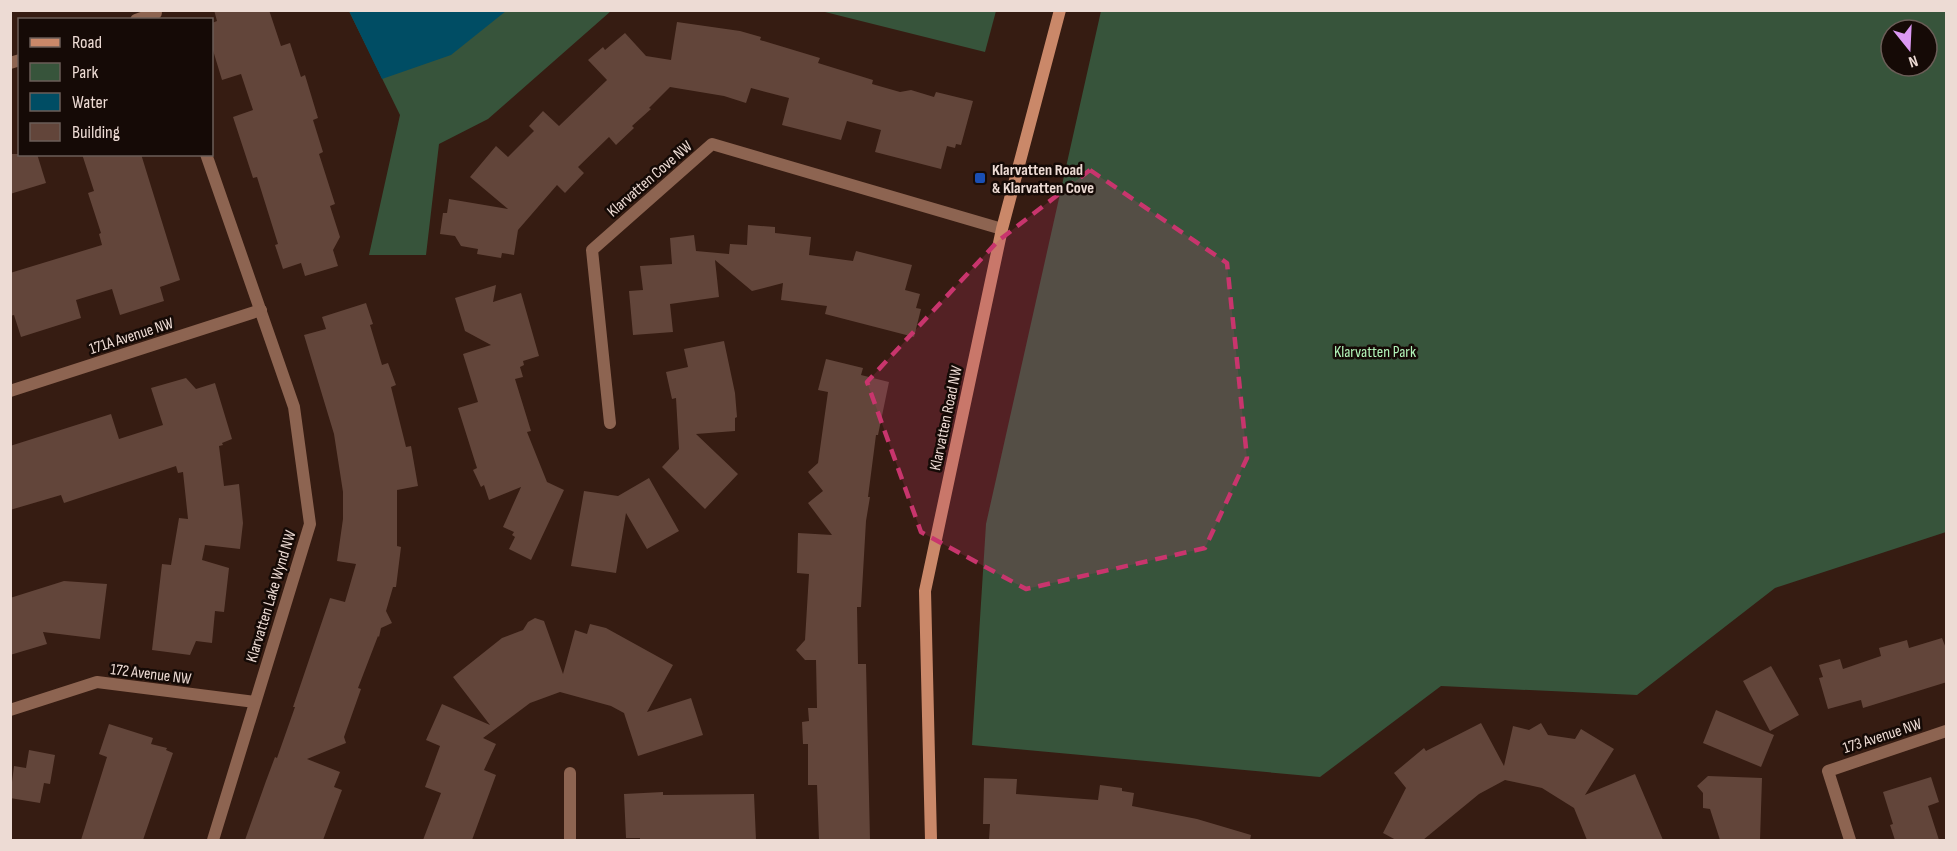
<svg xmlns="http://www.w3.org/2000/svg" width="1957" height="851" font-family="'Sofia Sans Condensed',sans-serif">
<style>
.green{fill:#37543b;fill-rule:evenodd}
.water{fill:#004d64}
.building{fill:#62453a}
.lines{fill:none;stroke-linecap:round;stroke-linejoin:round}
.street{stroke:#8d6451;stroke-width:12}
.secondary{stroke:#ca8869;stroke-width:12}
.marked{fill:#c8356d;fill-opacity:0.2;stroke:#c8356d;stroke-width:4.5;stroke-dasharray:12 8;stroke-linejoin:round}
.transit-dot{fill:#1a4fb4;stroke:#150a06;stroke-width:2}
.labels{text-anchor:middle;stroke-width:5;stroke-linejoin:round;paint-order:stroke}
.poi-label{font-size:16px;font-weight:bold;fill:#eddbd4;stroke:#150a06;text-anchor:start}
.street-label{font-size:16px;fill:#eddbd4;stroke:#150a06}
.park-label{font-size:16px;fill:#b2f5b9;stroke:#150a06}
</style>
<rect width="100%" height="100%" fill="#361c12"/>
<g class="green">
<path d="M349 11H611L488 119 439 144 426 255H369L400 115Z"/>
<path d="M821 11 996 10V11L985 52Z"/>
<path d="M1101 11H1946V532L1775 588 1637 695 1441 686 1320 777 972 745 986 524ZM1891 30H1927V66H1891Z"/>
</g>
<path class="water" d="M349 11H506L451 55 382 79Z"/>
<g class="building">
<path d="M214 10H269L281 46 290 43 301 77 305 75 318 118 313 120 323 152 319 154 335 204 330 206 340 237 333 250 338 266 305 276 301 263 283 269 275 245 278 244 257 177 253 178 233 117 253 110 241 74 222 80 212 47V23L217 21Z"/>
<path d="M677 22 740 31 761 37 760 40 820 58 818 63 873 80 872 84 900 92 911 90 934 97 936 92 973 101 961 145 956 144 955 148 947 146 941 169 875 152 881 130 847 121 841 140 782 125 789 98 751 88 746 103 724 96 670 87 649 108 651 109 632 126 634 128 616 145 609 137 578 167 584 173 565 193 557 185 518 230 514 255 502 253 501 258 477 254 478 249 461 246 455 236 440 234 443 213H447L449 199 508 209 470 177 496 146 508 157 534 131 529 126 543 111 559 126 607 80 588 60 603 47 605 50 625 33 646 56 671 60Z"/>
<path d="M10 154H37L46 183 10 194Z"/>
<path d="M82 154H141L180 280 160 287 164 301 120 315 112 289 76 300 81 318 21 337 14 315 10 316V273L102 245 99 234 101 233 88 193 94 191Z"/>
<path d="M748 225 775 227V233L811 237 809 255 853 261 856 251 912 265 905 290 920 294 916 308 921 309 914 337 825 314 827 306 781 300 783 283 752 291 715 260 719 297 670 304 673 332 633 335 629 291 643 290 640 266 672 264 670 238 694 235 696 251 729 254 730 244 747 245Z"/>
<path d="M496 285 493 302 521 293 539 356 523 361 524 365 520 367 523 377 515 379 531 431 527 432 547 482 564 490 531 560 509 549 515 537 512 535 514 532 503 527 521 487 489 500 484 485 481 487 473 470 477 468 458 408 478 402 463 354 491 345 465 331 455 298Z"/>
<path d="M366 303 373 324 370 325 382 365 388 363 396 385 391 387 406 447 411 446 418 486 397 490V546L401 547 396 587H393L386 611 392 623 381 628 379 637 378 636 358 688 361 689 344 737 346 743 307 759 340 772 334 787 342 790 323 840H245L266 781 275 757 277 758 295 707H293L330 598 345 602 356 564 337 561 343 519V492L334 434 304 335 326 329 322 317Z"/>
<path d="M724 341 735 393 737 417 735 418V431L696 434 738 474 705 509 662 467 679 449 676 398 672 399 666 372 688 367 684 349Z"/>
<path d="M826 359 863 368 861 375 889 382 878 435H876L868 497H870L866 521 861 607H857L858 664H866L870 840H819L817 785H808V744H803L802 722 809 721 808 708H817L816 660H805L796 650 805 640 809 574 797 573 798 533 832 535 808 503 823 491 808 472 818 463 828 392 818 390Z"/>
<path d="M186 378 196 389 215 383 232 439 222 443 223 445 219 446 224 486 239 484 243 523 240 549 205 545 202 560 229 568 224 612 215 611 212 643 196 641 190 655 152 650 162 564 171 565 179 518 188 519 183 472 178 473 176 466 64 503 61 495 10 510V446L111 414 119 439 163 425 151 388Z"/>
<path d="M649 478 679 531 647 549 626 513 616 573 571 566 584 491 618 496Z"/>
<path d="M64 581 107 584 100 639 43 632 47 644 10 655V598Z"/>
<path d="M535 618 544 621 563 674 575 630 587 634 590 624 606 628 673 665 647 712 691 698 703 735 638 756 624 713 611 706 560 692 530 703 483 738 496 744 484 770 496 775 472 840H423L441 793 425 787 440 746 426 740 442 704 490 725 453 677 502 638 523 630 528 622Z"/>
<path d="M1942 638 1947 651V682L1863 708 1861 700 1828 709 1819 678 1823 677 1819 665 1840 659 1843 669 1881 656 1879 648 1907 640 1909 648Z"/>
<path d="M1771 666 1799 715 1770 731 1743 681Z"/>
<path d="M1716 710 1774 735 1761 767 1703 743Z"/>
<path d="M1481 723 1504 766 1513 726 1529 730 1541 723 1548 735 1575 739 1581 729 1614 749 1585 795 1635 774 1663 840H1587L1574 808 1542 788 1505 780 1479 794 1423 840H1396L1383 833 1406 788 1394 773 1424 748 1426 751Z"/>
<path d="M109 724 153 738 151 744 167 748 166 750 173 753 143 840H81L107 757 99 754Z"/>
<path d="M29 750 55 755 50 784 44 783 40 803 10 798 14 766 26 768Z"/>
<path d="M1708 776 1762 778 1760 840H1720L1710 809 1703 808V793L1697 786Z"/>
<path d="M1931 777 1939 802 1928 806 1939 840H1895L1890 825 1893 824 1883 792Z"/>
<path d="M984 778 1017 779 1016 794 1098 800 1100 785 1122 788V791L1134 793 1132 806 1197 819 1251 835 1250 840H989L990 824H983Z"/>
<path d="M663 792V795L754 794 756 840H640V838H626L624 794Z"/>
</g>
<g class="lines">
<g class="street">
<path d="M136 20 156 13"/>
<path d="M10 63 20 60"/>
<path d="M206 154 294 407 310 524 213 840"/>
<path d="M10 391 261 310"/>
<path d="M610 423 592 250 712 144 1002 229"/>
<path d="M10 710 97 682 255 702"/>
<path d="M570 840V773"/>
<path d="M1850 840 1828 771 1946 731"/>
</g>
<path class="secondary" d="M931 840 925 591 1002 229 1060 10"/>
</g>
<path class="marked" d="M1090 170 1227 263 1247 458 1205 548 1026 589 921 532 867 382 998 241Z"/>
<rect class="transit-dot" x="974" y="172" width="12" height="12" rx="3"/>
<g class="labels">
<g class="poi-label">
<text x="992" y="175">Klarvatten Road<tspan x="992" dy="18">&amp; Klarvatten Cove</tspan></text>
</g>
<g class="street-label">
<text transform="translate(649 178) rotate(-41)" y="6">Klarvatten Cove NW</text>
<text transform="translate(131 335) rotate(-18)" y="6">171A Avenue NW</text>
<text transform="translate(945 418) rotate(-78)" y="6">Klarvatten Road NW</text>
<text transform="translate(270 596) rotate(-73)" y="6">Klarvatten Lake Wynd NW</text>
<text transform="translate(151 673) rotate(7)" y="6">172 Avenue NW</text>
<text transform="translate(1882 735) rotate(-18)" y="6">173 Avenue NW</text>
</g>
<g class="park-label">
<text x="1375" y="357">Klarvatten Park</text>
</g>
</g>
<rect width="1957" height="851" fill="none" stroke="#eddbd4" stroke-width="24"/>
<rect x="18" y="18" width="195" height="138" fill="#150a06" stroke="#6b5e58" stroke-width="1.5"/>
<rect x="30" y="38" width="30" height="9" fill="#ca8869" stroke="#6b5e58" stroke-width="1.5"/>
<text x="72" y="48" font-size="18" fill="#eddbd4">Road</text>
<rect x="30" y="63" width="30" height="18" fill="#37543b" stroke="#6b5e58" stroke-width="1.5"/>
<text x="72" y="78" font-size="18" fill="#eddbd4">Park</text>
<rect x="30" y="93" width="30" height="18" fill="#004d64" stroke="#6b5e58" stroke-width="1.5"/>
<text x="72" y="108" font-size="18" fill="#eddbd4">Water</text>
<rect x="30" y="123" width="30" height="18" fill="#62453a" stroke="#6b5e58" stroke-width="1.5"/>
<text x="72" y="138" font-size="18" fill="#eddbd4">Building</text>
<g transform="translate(1909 48) rotate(162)"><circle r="28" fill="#150a06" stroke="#6b5e58" stroke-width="1.5"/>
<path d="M0-4.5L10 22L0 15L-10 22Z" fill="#dc99f4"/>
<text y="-9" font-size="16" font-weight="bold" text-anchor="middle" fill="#eddbd4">N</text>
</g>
</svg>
